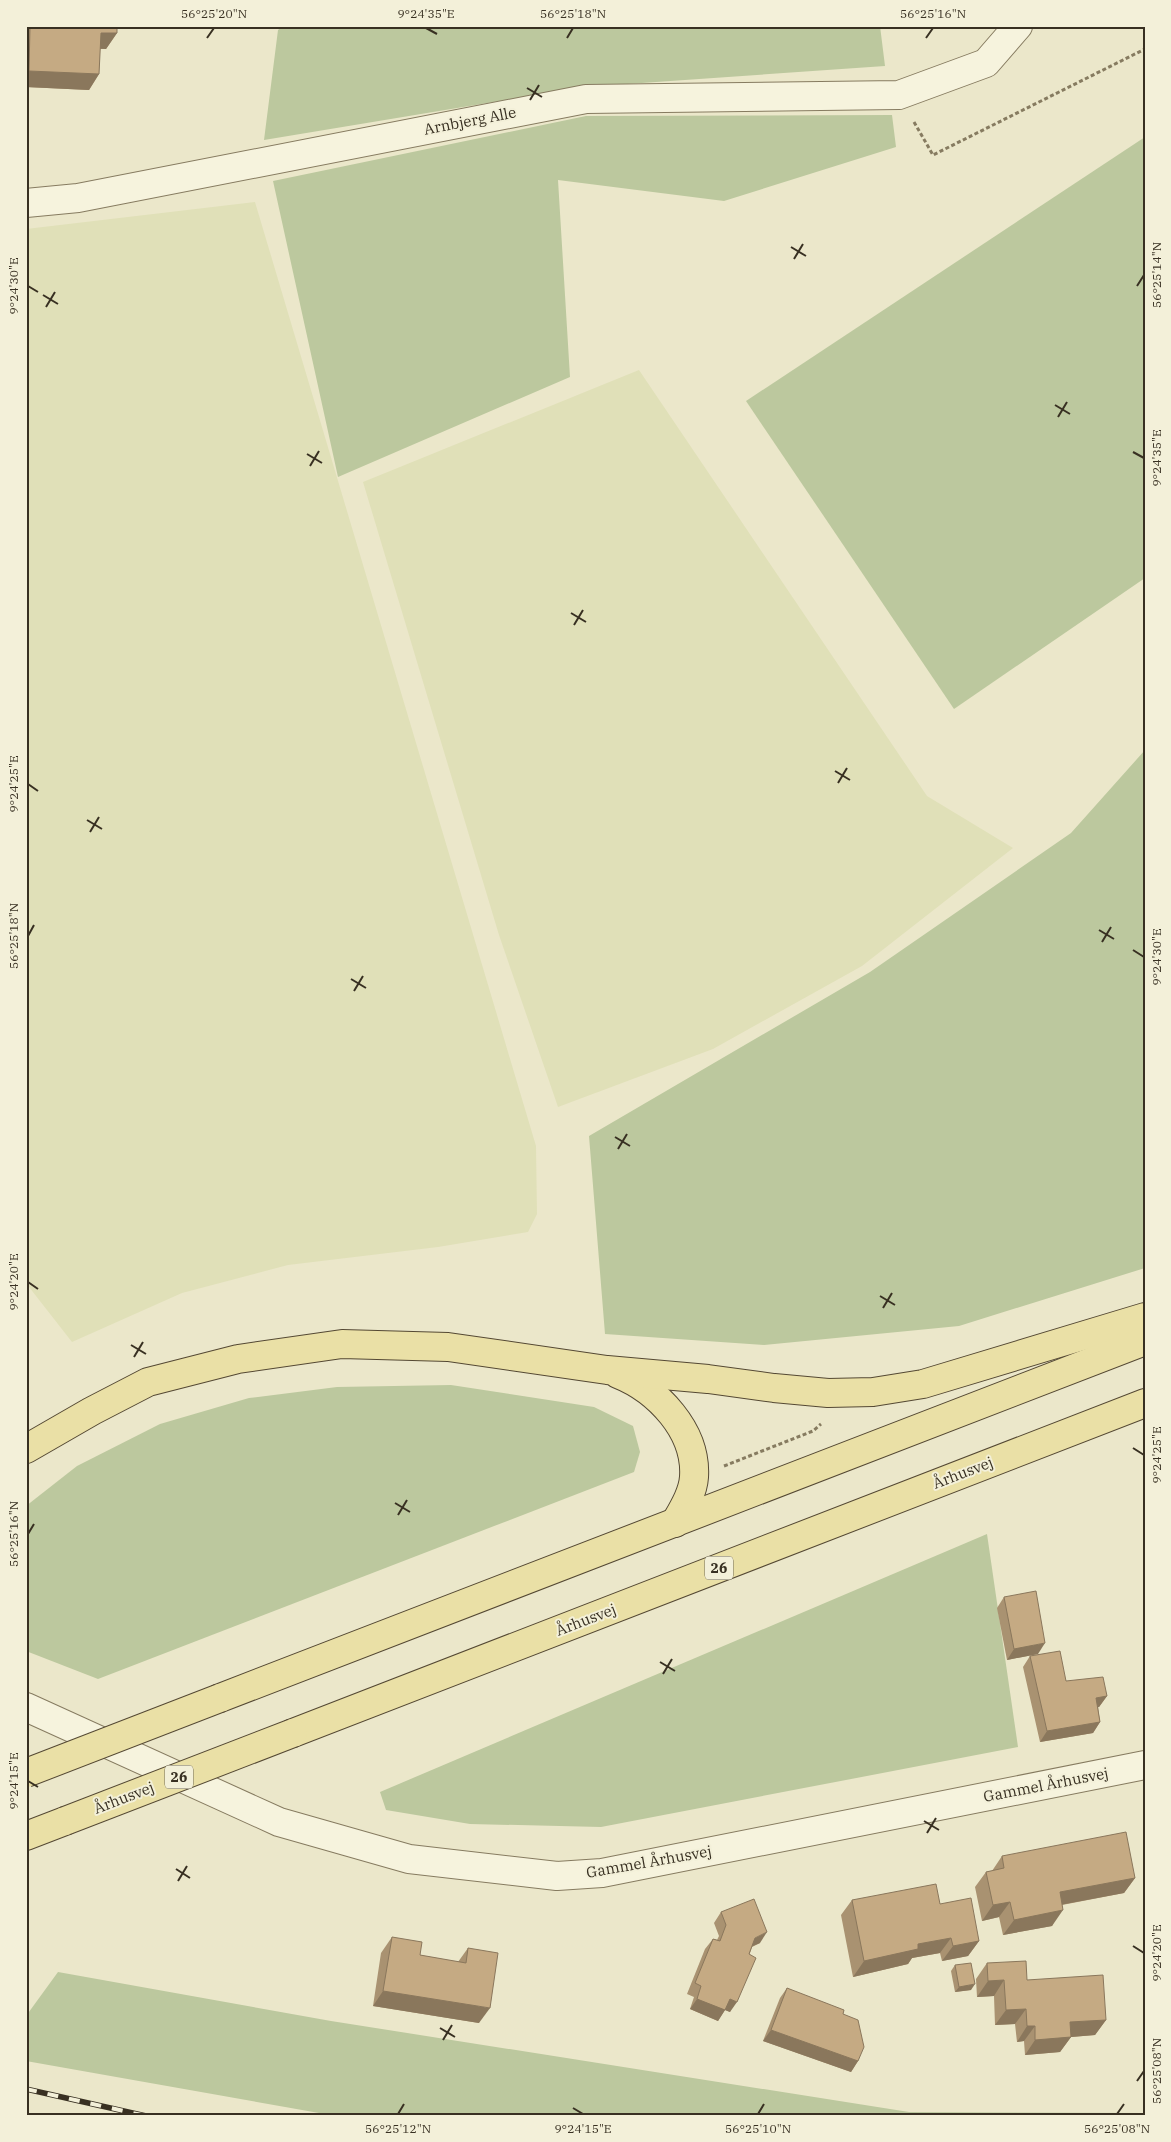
<svg xmlns="http://www.w3.org/2000/svg" width="1171" height="2142" font-family="'IBM Plex Serif',serif">
<style>
.farmland{fill:#e0e0b8}
.green{fill:#bcc89e}
.lines{fill:none;stroke-linecap:round;stroke-linejoin:round}
.minor-casing{stroke:#867b60;stroke-width:30}
.tertiary-casing{stroke:#867b60;stroke-width:30}
.primary-casing{stroke:#544833;stroke-width:30}
.path{stroke:#867b60;stroke-width:3;stroke-dasharray:4 2.5;stroke-linecap:butt}
.minor{stroke:#f6f3dd;stroke-width:28}
.tertiary{stroke:#f6f3dd;stroke-width:28}
.primary{stroke:#eae0a6;stroke-width:28}
.rail-casing{stroke:#383022;stroke-width:5.5}
.rail{stroke:#f3f0d9;stroke-width:4;stroke-dasharray:11;stroke-linecap:butt}
.primary-bridge-casing{stroke:#544833;stroke-width:30;stroke-linecap:butt}
.primary-bridge{stroke:#eae0a6;stroke-width:28}
.wall{fill:#a99271}
.shaded-wall{fill:#8a775c}
.building{fill:#c5aa83;stroke:#8a775c}
.ticks{fill:none;stroke:#383022;stroke-width:2}
.labels{text-anchor:middle;stroke-width:4;stroke-linejoin:round;paint-order:stroke}
.shield{fill:#f3f0d9;stroke:#706a59;stroke-width:1}
.shield-label{font-size:14px;font-weight:bold;fill:#383022}
.street-label{font-size:15px;fill:#383022;stroke:#f3f0d9}
.neatline{fill:none;stroke:#383022;stroke-width:2}
.ticks-label{font-size:12px;text-anchor:middle;fill:#383022}
</style>
<rect width="100%" height="100%" fill="#ebe7ca"/>
<g class="farmland">
<path d="M255 202 536 1146 537 1214 528 1232 438 1247 288 1265 182 1293 72 1342 29 1287 26 1279V229Z"/>
<path d="M639 370 927 796 1013 848 862 966 713 1049 558 1107 499 935 363 482Z"/>
</g>
<g class="green">
<path d="M283 26H880L885 66 584 87 264 140 278 30Z"/>
<path d="M892 115 896 147 724 201 558 180 570 377 338 477 273 181 586 116Z"/>
<path d="M1145 137V578L954 709 746 401Z"/>
<path d="M1145 750V1268L959 1326 764 1345 605 1334 589 1136 870 972 1071 833Z"/>
<path d="M451 1385 594 1407 633 1426 640 1452 634 1472 98 1679 26 1651V1506L77 1466 160 1424 249 1398 337 1387Z"/>
<path d="M987 1534 1018 1747 601 1827 470 1824 386 1810 380 1792Z"/>
<path d="M58 1972 331 2021 909 2112 1145 2113V2116H336L26 2061V2016Z"/>
</g>
<g class="lines">
<defs>
<path id="minor" d="M26 203 78 198 586 99 899 95 986 63 1018 26"/>
<path id="tertiary" d="M26 1707 279 1822 409 1859 557 1876 602 1873 1145 1765"/>
<g id="primary">
<path d="M618 1374C658 1390 697 1431 694 1477 693 1493 683 1509 675 1523"/>
<path d="M26 1449 92 1411 148 1382 238 1359 342 1344 448 1347 607 1370 708 1379 774 1388 828 1393 873 1392 923 1384 1145 1317"/>
<path d="M220 1698 1145 1341"/>
<path d="M293 1733 1145 1403"/>
<path d="M26 1836 65 1821"/>
</g>
</defs>
<use href="#minor" class="minor-casing"/>
<use href="#tertiary" class="tertiary-casing"/>
<use href="#primary" class="primary-casing"/>
<g class="path">
<path d="M914 122 933 155 1145 49"/>
<path d="M724 1466 813 1431 821 1424"/>
</g>
<use href="#minor" class="minor"/>
<use href="#tertiary" class="tertiary"/>
<use href="#primary" class="primary"/>
<defs>
<path id="rail" d="M26 2089 146 2116"/>
</defs>
<use href="#rail" class="rail-casing"/>
<use href="#rail" class="rail"/>
<defs>
<g id="primary-bridge">
<path d="M26 1773 220 1698"/>
<path d="M65 1821 293 1733"/>
</g>
</defs>
<use href="#primary-bridge" class="primary-bridge-casing"/>
<use href="#primary-bridge" class="primary-bridge"/>
</g>
<g class="wall">
<path d="M26 26H117V33L106 49H100L99 74 89 90 26 87Z"/>
<path d="M1004 1597 1038 1654 1007 1660 997 1608Z"/>
<path d="M1030 1656 1066 1681 1107 1696 1099 1707H1098L1100 1722 1093 1733 1040 1742 1023 1667Z"/>
<path d="M1002 1856 1135 1878 1124 1893 1062 1905 1052 1926 1003 1935 999 1917 982 1921 975 1887 986 1872 992 1871Z"/>
<path d="M852 1900 940 1904 979 1941 968 1956 942 1961 940 1953 912 1958 908 1964 853 1977 841 1915Z"/>
<path d="M721 1912 760 1943 752 1947 730 2012 725 2010 718 2021 690 2009 694 1997 687 1994 705 1949 713 1939 717 1940 719 1936 714 1923Z"/>
<path d="M392 1937 420 1955 458 1962 468 1948 479 2023 373 2006 381 1953Z"/>
<path d="M987 1963 1027 1980 1106 2020 1095 2035 1071 2037 1060 2052 1025 2055 1024 2041 1017 2042 1015 2024 995 2025 994 1996 977 1997 976 1979Z"/>
<path d="M955 1965 971 1990 955 1992 951 1971Z"/>
<path d="M787 1988 843 2014 858 2061 851 2072 763 2041 780 1998Z"/>
</g>
<g class="shaded-wall">
<path d="M101 33H117L106 49 90 48Z"/>
<path d="M29 71 99 74 89 90 26 87V75Z"/>
<path d="M1045 1643 1038 1654 1007 1660 1014 1649Z"/>
<path d="M1107 1696 1099 1707 1089 1709 1096 1698Z"/>
<path d="M1100 1722 1093 1733 1040 1742 1047 1731Z"/>
<path d="M1135 1878 1124 1893 1049 1907 1060 1892Z"/>
<path d="M1010 1902 999 1917 982 1921 993 1905Z"/>
<path d="M1063 1910 1052 1926 1003 1935 1014 1920Z"/>
<path d="M767 1932 760 1943 748 1948 755 1938Z"/>
<path d="M951 1938 940 1953 912 1958 908 1964 853 1977 864 1961 918 1944Z"/>
<path d="M979 1941 968 1956 942 1961 953 1946Z"/>
<path d="M1004 1980 994 1996 977 1997 988 1981Z"/>
<path d="M975 1984 971 1990 955 1992 959 1987Z"/>
<path d="M383 1991 490 2008 479 2023 373 2006Z"/>
<path d="M697 1999H730L737 2002 730 2012 725 2010 718 2021 690 2009Z"/>
<path d="M1026 2009 1015 2024 995 2025 1006 2010Z"/>
<path d="M1106 2020 1095 2035 1071 2037 1060 2052 1025 2055 1035 2040 1070 2022Z"/>
<path d="M1027 2026H1035L1024 2041 1017 2042Z"/>
<path d="M771 2030 858 2061 851 2072 763 2041Z"/>
</g>
<g class="building">
<path d="M30 26H117V33H101L99 74 29 71Z"/>
<path d="M1036 1591 1045 1643 1014 1649 1004 1597Z"/>
<path d="M1060 1651 1066 1681 1103 1677 1107 1696 1096 1698 1100 1722 1047 1731 1030 1656Z"/>
<path d="M1126 1832 1135 1878 1060 1892 1063 1910 1014 1920 1010 1902 993 1905 986 1872 1004 1868 1002 1856Z"/>
<path d="M936 1884 940 1904 971 1898 979 1941 953 1946 951 1938 918 1944V1949L864 1961 852 1900Z"/>
<path d="M754 1899 767 1932 755 1938 749 1954 756 1958 737 2002 730 1999 725 2010 697 1999 701 1986 695 1983 713 1939 720 1941 726 1925 721 1912Z"/>
<path d="M392 1937 422 1942 420 1955 466 1963 468 1948 498 1953 490 2008 383 1991Z"/>
<path d="M1026 1961 1027 1980 1103 1975 1106 2020 1070 2022 1071 2037 1035 2040V2026H1027L1026 2009 1006 2010 1004 1980 988 1981 987 1963Z"/>
<path d="M971 1963 975 1984 959 1987 955 1965Z"/>
<path d="M787 1988 844 2010 843 2014 858 2020 864 2047 858 2061 771 2030Z"/>
</g>
<path class="ticks" d="M426 28 437 34M207 38 214 28M567 38 573 28M926 38 933 28M527 88 542 97M530 100 539 85M791 247 806 256M794 259 803 244M28 286 38 292M1137 286 1144 275M43 295 58 304M46 307 55 292M1055 405 1070 414M1058 417 1067 402M1133 452 1144 458M307 454 322 463M310 466 319 451M571 613 586 622M574 625 583 610M835 771 850 780M838 783 847 768M28 784 38 791M87 820 102 829M90 832 99 817M1099 930 1114 939M28 936 34 925M1102 942 1111 927M1133 950 1144 957M351 979 366 988M354 991 363 976M615 1137 630 1146M618 1149 627 1134M28 1282 38 1289M880 1296 895 1305M883 1308 892 1293M131 1345 146 1354M134 1357 143 1342M1133 1448 1144 1455M395 1503 410 1512M398 1515 407 1500M28 1534 34 1524M660 1662 675 1671M663 1674 672 1659M28 1781 38 1787M924 1821 939 1830M927 1833 936 1818M176 1869 190 1878M178 1881 187 1866M1133 1946 1144 1953M440 2028 455 2037M443 2040 452 2025M1137 2081 1144 2071M573 2108 583 2114M398 2114 404 2104M758 2114 764 2104M1117 2114 1124 2104"/>
<g class="labels">
<g class="shield">
<rect x="705" y="1556.5" width="28" height="23" rx="4"/>
<rect x="165" y="1765.5" width="28" height="23" rx="4"/>
</g>
<g class="shield-label">
<text x="719" y="1573">26</text>
<text x="179" y="1782">26</text>
</g>
<g class="street-label">
<text transform="translate(470 121) rotate(-11)" y="5">Arnbjerg Alle</text>
<text transform="translate(963 1473) rotate(-21)" y="5">Århusvej</text>
<text transform="translate(586 1620) rotate(-21)" y="5">Århusvej</text>
<text transform="translate(1046 1785) rotate(-11)" y="5">Gammel Århusvej</text>
<text transform="translate(124 1798) rotate(-21)" y="5">Århusvej</text>
<text transform="translate(649 1862) rotate(-10)" y="5">Gammel Århusvej</text>
</g>
</g>
<rect width="1171" height="2142" fill="none" stroke="#f3f0d9" stroke-width="55"/>
<rect x="28" y="28" width="1116" height="2086" class="neatline"/>
<g class="ticks-label">
<text x="214" y="18">56°25'20"N</text>
<text x="426" y="18">9°24'35"E</text>
<text x="573" y="18">56°25'18"N</text>
<text x="933" y="18">56°25'16"N</text>
<text transform="translate(1157 275) rotate(-90)" y="4">56°25'14"N</text>
<text transform="translate(14 286) rotate(-90)" y="4">9°24'30"E</text>
<text transform="translate(1157 458) rotate(-90)" y="4">9°24'35"E</text>
<text transform="translate(14 784) rotate(-90)" y="4">9°24'25"E</text>
<text transform="translate(14 936) rotate(-90)" y="4">56°25'18"N</text>
<text transform="translate(1157 957) rotate(-90)" y="4">9°24'30"E</text>
<text transform="translate(14 1282) rotate(-90)" y="4">9°24'20"E</text>
<text transform="translate(1157 1455) rotate(-90)" y="4">9°24'25"E</text>
<text transform="translate(14 1534) rotate(-90)" y="4">56°25'16"N</text>
<text transform="translate(14 1781) rotate(-90)" y="4">9°24'15"E</text>
<text transform="translate(1157 1953) rotate(-90)" y="4">9°24'20"E</text>
<text transform="translate(1157 2071) rotate(-90)" y="4">56°25'08"N</text>
<text x="398" y="2133">56°25'12"N</text>
<text x="583" y="2133">9°24'15"E</text>
<text x="758" y="2133">56°25'10"N</text>
<text x="1117" y="2133">56°25'08"N</text>
</g>
</svg>
